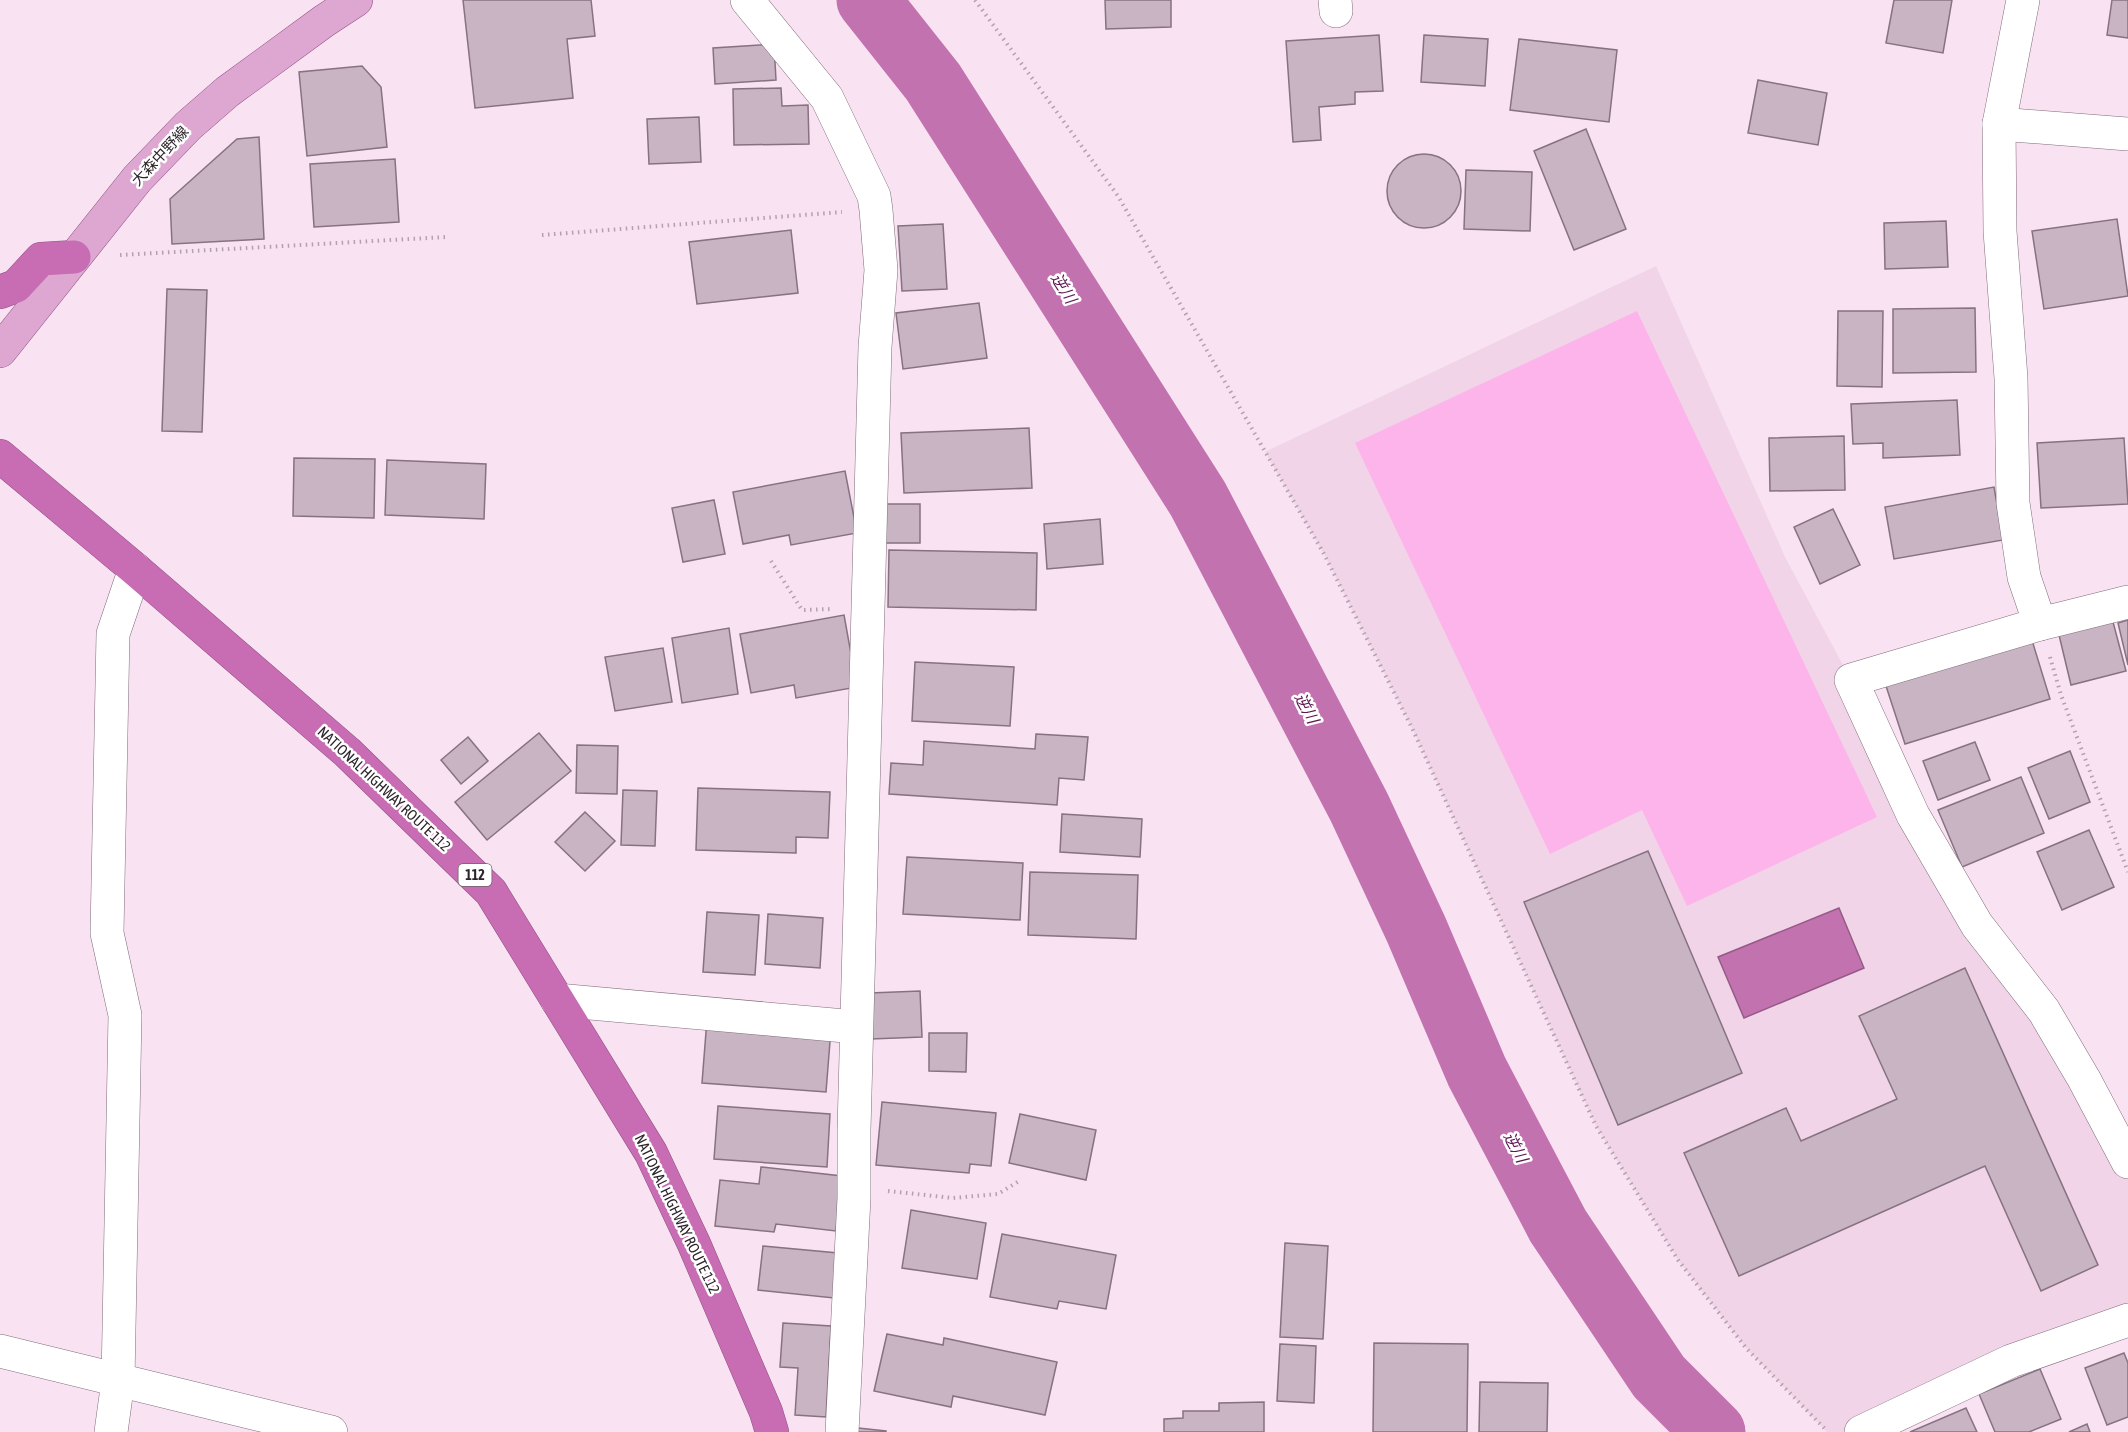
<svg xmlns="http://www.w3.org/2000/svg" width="2128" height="1432" font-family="'Asap Condensed','Noto Sans JP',sans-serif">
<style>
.built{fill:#f1d4e8}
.green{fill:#fdb4ea}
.water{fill:#c272af;stroke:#955b87;stroke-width:1.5}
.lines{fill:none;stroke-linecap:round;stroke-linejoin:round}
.river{stroke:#c272af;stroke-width:63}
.building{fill:#c9b4c3;stroke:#867280;stroke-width:1.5}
.minor-casing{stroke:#806d7b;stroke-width:34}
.major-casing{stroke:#915383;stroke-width:34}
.highway-casing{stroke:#915383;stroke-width:34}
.path{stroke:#b3a1ae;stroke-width:4;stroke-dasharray:1.5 4.5;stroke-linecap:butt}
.minor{stroke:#fff;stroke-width:33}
.major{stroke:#dea7d1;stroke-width:33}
.highway{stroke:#c86cb3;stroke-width:33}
.labels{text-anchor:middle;stroke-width:5;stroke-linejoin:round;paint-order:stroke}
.shield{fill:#fff;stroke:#6b666a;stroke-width:1.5}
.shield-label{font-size:14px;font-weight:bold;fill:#2c242a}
.street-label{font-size:15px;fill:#2c242a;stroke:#fff}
.water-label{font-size:16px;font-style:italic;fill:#5e1551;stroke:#fff}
</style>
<rect width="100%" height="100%" fill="#f9e2f2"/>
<path class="built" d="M1656 266 1786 559 1851 680 2128 1162V1320L1861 1432H1827L1746 1348 1678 1260 1596 1126 1412 728 1324 554 1265 452Z"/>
<path class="green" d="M1637 311 1877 817 1687 906 1642 810 1550 854 1355 443Z"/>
<path class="water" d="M1839 908 1864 968 1744 1018 1718 957Z"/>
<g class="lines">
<path class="river" d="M868 0 933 82 1198 499 1359 807 1416 929 1477 1072 1558 1226 1659 1377 1714 1432"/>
</g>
<g class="building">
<path d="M463 0H591L595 36 567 39 573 98 475 108Z"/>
<path d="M1105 0H1171V27L1106 29Z"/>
<path d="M1894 0H1952L1943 53 1886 43Z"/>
<path d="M2112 0H2128V38L2107 35Z"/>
<path d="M1379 35 1383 91 1355 92V104L1319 107 1321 140 1293 142 1286 41Z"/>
<path d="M1424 35 1488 39 1485 86 1421 82Z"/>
<path d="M1519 39 1617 50 1609 122 1510 110Z"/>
<path d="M774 44 776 80 715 84 713 48Z"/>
<path d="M362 66 381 87 387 147 307 156 299 72Z"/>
<path d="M1758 80 1827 93 1818 145 1748 133Z"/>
<path d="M781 88 782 106 808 105 809 144 734 145 733 89Z"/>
<path d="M699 117 701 162 649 164 647 119Z"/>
<path d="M1586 129 1626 229 1574 250 1534 151Z"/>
<path d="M259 137 264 239 172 244 170 199 237 139Z"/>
<circle cx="1424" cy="191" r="37"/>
<path d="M395 159 399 222 314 227 310 164Z"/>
<path d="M1466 170 1532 172 1530 231 1464 229Z"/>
<path d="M2117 219 2128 296 2044 309 2032 231Z"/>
<path d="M1946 221 1948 267 1885 269 1884 223Z"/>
<path d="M943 224 947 289 902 291 898 226Z"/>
<path d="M791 230 798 293 697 304 689 242Z"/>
<path d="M167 289 207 290 202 432 162 431Z"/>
<path d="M979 303 987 358 903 369 896 313Z"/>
<path d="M1975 308 1976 372 1893 373V309Z"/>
<path d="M1838 311H1883L1882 387 1837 386Z"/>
<path d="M1957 400 1960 455 1883 458V443L1853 444 1851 404Z"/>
<path d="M1029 428 1032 488 904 493 901 433Z"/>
<path d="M1844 436 1845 490 1770 491 1769 438Z"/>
<path d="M2124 438 2128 504 2041 508 2037 443Z"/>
<path d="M294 458 375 459 374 518 293 516Z"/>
<path d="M387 460 486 464 484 519 385 515Z"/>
<path d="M845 471 857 533 791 545 789 535 743 544 733 492Z"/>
<path d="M1994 487 2003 540 1894 559 1885 507Z"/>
<path d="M714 500 725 554 683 562 672 508Z"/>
<path d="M883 504H920V543H884Z"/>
<path d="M1833 509 1860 565 1820 584 1794 527Z"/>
<path d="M1100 519 1103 564 1047 569 1044 524Z"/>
<path d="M889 550 1037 553 1036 610 888 607Z"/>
<path d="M844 615 857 687 796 698 794 685 751 693 740 634Z"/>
<path d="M2128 620V665L2118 623Z"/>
<path d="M2113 622 2126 671 2071 685 2059 635Z"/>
<path d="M729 628 738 694 682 703 672 638Z"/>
<path d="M2031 637 2050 699 1905 744 1885 683Z"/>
<path d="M663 648 672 702 615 711 605 657Z"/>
<path d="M915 662 1014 667 1010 726 912 721Z"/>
<path d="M539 733 571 771 487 840 455 802Z"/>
<path d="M1036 734 1088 737 1084 780 1059 778 1057 805 889 794 891 763 923 765 924 741 1035 749Z"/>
<path d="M468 737 488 761 461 784 441 760Z"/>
<path d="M1975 742 1990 780 1938 800 1923 761Z"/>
<path d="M577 745 618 746 617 794 576 793Z"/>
<path d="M2070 751 2090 802 2049 819 2028 768Z"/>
<path d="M2021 777 2044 833 1962 867 1938 810Z"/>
<path d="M698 788 830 792 828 838 796 837V853L696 850Z"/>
<path d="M623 790 657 791 655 846 621 845Z"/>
<path d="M585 812 615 841 585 871 555 842Z"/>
<path d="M1062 814 1142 819 1140 857 1060 852Z"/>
<path d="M2089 830 2114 887 2062 910 2037 852Z"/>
<path d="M1648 851 1742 1073 1618 1125 1524 902Z"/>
<path d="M907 857 1023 863 1020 920 903 914Z"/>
<path d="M1030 872 1138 875 1136 939 1028 935Z"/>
<path d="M707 912 759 915 755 975 703 972Z"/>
<path d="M768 914 823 918 820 968 765 964Z"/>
<path d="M1965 968 2098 1265 2041 1291 1985 1166 1739 1276 1684 1153 1786 1108 1801 1141 1897 1099 1859 1016Z"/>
<path d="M920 991 922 1037 871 1039 870 993Z"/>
<path d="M707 1019 831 1029 826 1092 702 1083Z"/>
<path d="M929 1033H967L966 1072 929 1071Z"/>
<path d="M882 1102 996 1113 991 1166 970 1164 969 1173 876 1165Z"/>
<path d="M718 1106 830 1114 827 1167 714 1159Z"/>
<path d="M1020 1114 1096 1130 1086 1180 1009 1163Z"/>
<path d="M761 1167 842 1176 836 1231 776 1224 774 1232 715 1226 720 1180 759 1184Z"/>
<path d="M911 1210 986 1223 977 1279 902 1268Z"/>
<path d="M1002 1234 1116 1255 1106 1309 1059 1301 1057 1309 990 1297Z"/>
<path d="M1285 1243 1328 1246 1323 1339 1280 1337Z"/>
<path d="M763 1246 838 1253 834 1298 758 1290Z"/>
<path d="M783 1323 831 1326 826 1417 795 1415 798 1368 780 1367Z"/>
<path d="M887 1334 943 1345 944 1338 1057 1362 1045 1415 953 1396 951 1407 874 1391Z"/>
<path d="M1374 1343 1468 1344 1467 1432H1373Z"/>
<path d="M1280 1344 1316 1346 1314 1403 1277 1401Z"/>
<path d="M2124 1353 2128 1363V1417L2107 1425 2085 1368Z"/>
<path d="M2040 1369 2061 1419 2029 1432H1995L1979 1394Z"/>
<path d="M1480 1382 1548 1383 1547 1432H1479Z"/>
<path d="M1264 1402V1432H1164V1419L1183 1418V1411H1219V1403Z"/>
<path d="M1966 1408 1977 1432H1910Z"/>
<path d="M2087 1424 2090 1432H2069Z"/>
<path d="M858 1428 886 1431V1432H858Z"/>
</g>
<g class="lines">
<defs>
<g id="minor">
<path d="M747 0 827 98 874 196 876 210 881 270 875 347 854 1130V1198L842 1432"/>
<path d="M1335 0 1336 11"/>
<path d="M2023 0 1999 124 2000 231 2011 378 2013 503 2024 577 2040 624"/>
<path d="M1999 124 2128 134"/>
<path d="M2128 602 2040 624 1851 680 1913 815 1977 925 2044 1011 2084 1079 2128 1162"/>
<path d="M557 1000 856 1027"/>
<path d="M0 1351 331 1432"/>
<path d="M111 1432 118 1381 125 1015 107 933 113 634 135 569"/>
<path d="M1861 1432 2011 1361 2128 1320"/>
</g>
<path id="major" d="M0 351 137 179 188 126 227 92 324 21 356 0"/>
<g id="highway">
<path d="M0 292 16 286 41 259 74 257"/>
<path d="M0 456 135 569 347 752 491 892 651 1153 694 1244 766 1412 772 1432"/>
</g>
</defs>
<use href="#minor" class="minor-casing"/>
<use href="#major" class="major-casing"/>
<use href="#highway" class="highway-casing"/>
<g class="path">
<path d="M975 0 1118 196 1324 554 1412 728 1596 1126 1678 1260 1746 1348 1827 1431"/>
<path d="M542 235 842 212"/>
<path d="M120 255 446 237"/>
<path d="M771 561 802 610 833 609"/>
<path d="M2050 657 2061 695 2128 872"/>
<path d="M888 1191 953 1198 998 1194 1019 1181"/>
</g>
<use href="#minor" class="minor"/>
<use href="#major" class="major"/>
<use href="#highway" class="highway"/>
</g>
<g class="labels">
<rect class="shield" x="458.5" y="864" width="33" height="22" rx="4.5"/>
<g class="shield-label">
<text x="475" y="880">112</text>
</g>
<g class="street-label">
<text transform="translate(160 156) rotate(-47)" y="5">大森中野線</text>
<text transform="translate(384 789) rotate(43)" y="5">NATIONAL HIGHWAY ROUTE 112</text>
<text transform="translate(677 1214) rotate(64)" y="5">NATIONAL HIGHWAY ROUTE 112</text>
</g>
<g class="water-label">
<text transform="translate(1064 288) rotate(58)" y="6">逆川</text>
<text transform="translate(1307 708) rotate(62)" y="6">逆川</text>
<text transform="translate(1516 1147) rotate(62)" y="6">逆川</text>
</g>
</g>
</svg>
